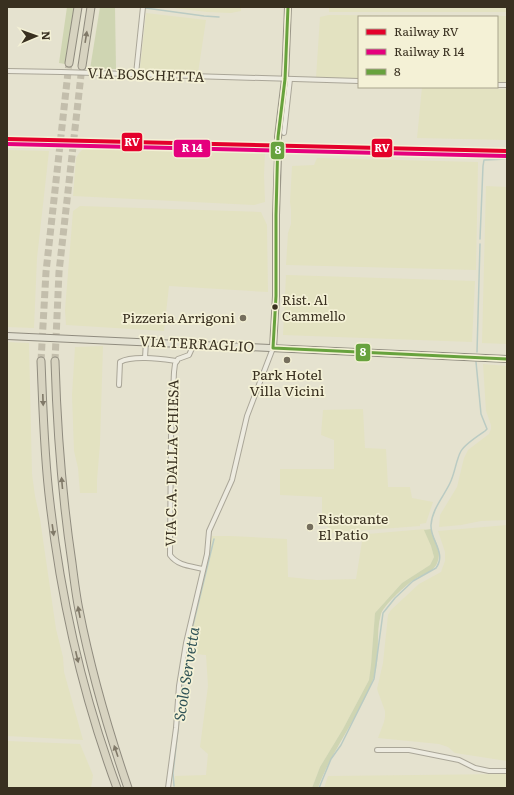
<svg xmlns="http://www.w3.org/2000/svg" width="514" height="795" font-family="Literata,serif">
<style>
.farmland{fill:#e3e2c1}
.green{fill:#cfd5b2}
.lines{fill:none;stroke-linecap:round;stroke-linejoin:round}
.stream{stroke:#bacbc3;stroke-width:1.5}
.secondary-tunnel{stroke:#c3beac;stroke-width:5.5;stroke-dasharray:5.5 3;stroke-linecap:butt}
.highway-tunnel{stroke:#c3beac;stroke-width:7;stroke-dasharray:7 3.5;stroke-linecap:butt}
.street-casing{stroke:#aaa698;stroke-width:6}
.secondary-casing{stroke:#9a9688;stroke-width:8}
.primary-casing{stroke:#908c7f;stroke-width:8}
.highway-casing{stroke:#908c7f;stroke-width:9}
.street{stroke:#edebe0;stroke-width:4}
.secondary{stroke:#edebe0;stroke-width:5.5}
.primary{stroke:#e3e1d2;stroke-width:6}
.highway{stroke:#d7d3c0;stroke-width:7}
.street-bridge-casing{stroke:#aaa698;stroke-width:6;stroke-linecap:butt}
.street-bridge{stroke:#edebe0;stroke-width:4}
.bus-1-casing{stroke:#f4f1d6;stroke-width:6}
.bus-1{stroke:#67a23d;stroke-width:3}
.rail-1-casing{stroke:#f4f1d6;stroke-width:7}
.rail-2-casing{stroke:#f4f1d6;stroke-width:7}
.rail-1{stroke:#e4002b;stroke-width:4}
.rail-2{stroke:#e5007d;stroke-width:4}
.oneway{fill:#807968}
.bus-dot{fill:#393020;stroke:#f4f1d6;stroke-width:1.5}
.poi-dot{fill:#756e5d;stroke:#f4f1d6;stroke-width:1.5}
.labels{text-anchor:middle;stroke-width:3.5;stroke-linejoin:round;paint-order:stroke}
.bus-label{font-size:13px;fill:#393020;stroke:#f4f1d6;text-anchor:start}
.street-label{font-size:14px;fill:#393020;stroke:#f4f1d6}
.poi-label{font-size:14px;fill:#393020;stroke:#f4f1d6;text-anchor:end}
.water-label{font-size:15px;font-style:italic;fill:#305357;stroke:#f4f1d6}
.line-badge{stroke:#f4f1d6;stroke-width:1.5}
.badge-label{font-size:11px;text-anchor:middle;font-weight:bold;fill:#fff}
</style>
<rect width="100%" height="100%" fill="#e5e2cf"/>
<g class="farmland">
<path d="M174 7H241V11L231 13 207 12 174 8Z"/>
<rect x="329" y="7" width="178" height="5"/>
<path d="M146 13 206 20 198 73 142 72 140 68Z"/>
<path d="M329 15 507 16V82H497V17H359V79L316 78 320 17Z"/>
<path d="M422 87 507 89V140L417 138Z"/>
<path d="M89 147 265 153 264 175 265 202 254 205 73 196 76 158 79 153 82 150Z"/>
<path d="M7 150 49 151 37 258 34 328 7 327Z"/>
<path d="M317 158 478 162 476 270 286 265 288 233 291 224V209L290 202 292 166 314 165Z"/>
<path d="M486 186 507 187V344L482 343Z"/>
<path d="M80 206 261 212 267 225 268 292 169 286 164 331 66 325 65 310 73 211Z"/>
<path d="M286 275 475 281 472 342 283 335Z"/>
<path d="M7 342 29 343 32 474 35 496 40 519 56 629 63 657 64 672 83 740 7 736Z"/>
<path d="M103 346 100 444 97 480V493H80L78 468 74 451 72 395 75 347Z"/>
<path d="M483 364 507 366V520L481 521 461 525 439 527 440 515 457 487 464 458 468 450 489 434 491 429V425L486 411Z"/>
<path d="M363 409 365 448 386 449 388 487H410L412 498 433 502 426 523 420 524V526L329 533V528L322 522V497L280 495V469H334V440L321 435 323 410Z"/>
<path d="M507 525V761L455 753 448 747 439 744 378 738 384 722 385 717V711L377 689 383 663 388 615 391 610 419 584 441 572 445 561V552L438 531Z"/>
<path d="M425 529 431 546 434 557 430 565 402 583 375 613 371 665 369 680 343 729 320 767 312 788H174L175 776 206 775 208 754 200 747 208 686 206 655 185 653 212 536H230L287 539 288 577 317 580 356 579 363 535H356Z"/>
<path d="M7 741 80 744 93 775 91 788H7Z"/>
<path d="M507 774V788H324L328 776Z"/>
</g>
<g class="green">
<path d="M67 7H74L65 64 59 63Z"/>
<path d="M100 7H115L116 69H90Z"/>
<path d="M431 529C433 537 438 544 439 552 439 573 425 572 412 581 404 587 384 605 381 614 375 634 381 657 374 677 360 716 332 749 318 788H312L320 767 343 729 369 680 371 665 375 613 402 583 430 565 434 557 431 546 424 530Z"/>
</g>
<g class="lines">
<g class="stream">
<path d="M138 7 204 16 219 17"/>
<path d="M480 239 483 166 484 160 507 159"/>
<path d="M477 352 480 244"/>
<path d="M174 786 173 773 187 650 214 539"/>
<path d="M319 788 331 759 341 745 374 679 383 613 395 598 413 581 436 568C447 553 430 540 431 525 432 509 444 496 450 483 455 473 456 460 461 451 465 444 479 435 485 431L487 429 481 414 476 362"/>
</g>
<path class="secondary-tunnel" d="M278 156V137"/>
<g class="highway-tunnel">
<path d="M41 361 46 272 69 63"/>
<path d="M55 361 59 272 82 66"/>
</g>
<defs>
<g id="street">
<path d="M7 71 61 72"/>
<path d="M94 73 359 81"/>
<path d="M136 74 143 7"/>
<path d="M497 85H507"/>
<path d="M284 133 290 79"/>
<path d="M194 344 189 355 178 359 175 364 174 372 171 437 170 555C178 566 191 566 203 569"/>
<path d="M145 358 146 341"/>
<path d="M119 385 120 362C133 355 161 359 177 361"/>
<path d="M377 750H409L459 760 475 768 489 771H507"/>
<path d="M168 788 176 728 179 686 186 643 207 554 209 531 232 480 247 416 273 348"/>
</g>
<g id="secondary">
<path d="M278 137 285 79 288 7"/>
<path d="M273 348 276 296V215L278 156"/>
</g>
<path id="primary" d="M7 336 507 359"/>
<g id="highway">
<path d="M69 63 78 7"/>
<path d="M82 66 91 7"/>
<path d="M41 361C43 409 44 456 50 503 61 600 83 696 117 788"/>
<path d="M55 361C57 429 62 496 72 563 74 579 76 595 79 610 91 671 108 730 128 788"/>
</g>
</defs>
<use href="#street" class="street-casing"/>
<use href="#secondary" class="secondary-casing"/>
<use href="#primary" class="primary-casing"/>
<use href="#highway" class="highway-casing"/>
<use href="#street" class="street"/>
<use href="#secondary" class="secondary"/>
<use href="#primary" class="primary"/>
<use href="#highway" class="highway"/>
<defs>
<path id="street-bridge" d="M61 72 94 73"/>
</defs>
<use href="#street-bridge" class="street-bridge-casing"/>
<use href="#street-bridge" class="street-bridge"/>
<defs>
<path id="bus-1" d="M288 7 285 79 278 137 276 215V296L273 348 507 359"/>
</defs>
<use href="#bus-1" class="bus-1-casing"/>
<use href="#bus-1" class="bus-1"/>
<defs>
<path id="rail-1" d="M7 139 507 151"/>
<path id="rail-2" d="M7 144 507 156"/>
</defs>
<use href="#rail-1" class="rail-1-casing"/>
<use href="#rail-2" class="rail-2-casing"/>
<use href="#rail-1" class="rail-1"/>
<use href="#rail-2" class="rail-2"/>
</g>
<defs><path id="oneway-solid" d="M-6-.8H1V-3.2L6.5 0L1 3.2V.8H-6Z"/></defs>
<g class="oneway">
<use href="#oneway-solid" transform="translate(86 37) rotate(-81)"/>
<use href="#oneway-solid" transform="translate(43 400) rotate(88)"/>
<use href="#oneway-solid" transform="translate(62 483) rotate(-95)"/>
<use href="#oneway-solid" transform="translate(53 530) rotate(82)"/>
<use href="#oneway-solid" transform="translate(79 612) rotate(-101)"/>
<use href="#oneway-solid" transform="translate(77 657) rotate(77)"/>
<use href="#oneway-solid" transform="translate(116 751) rotate(-109)"/>
</g>
<circle class="bus-dot" cx="275" cy="307" r="3.5"/>
<g class="poi-dot">
<circle cx="243" cy="318" r="4"/>
<circle cx="287" cy="360" r="4"/>
<circle cx="310" cy="527" r="4"/>
</g>
<g class="labels">
<g class="bus-label">
<text x="282" y="305">Rist. Al<tspan x="282" dy="16">Cammello</tspan></text>
</g>
<g class="street-label">
<text transform="translate(146 75) rotate(2)" y="5">VIA BOSCHETTA</text>
<text transform="translate(197 344) rotate(3)" y="5">VIA TERRAGLIO</text>
<text transform="translate(172 463) rotate(-89)" y="5">VIA C.A. DALLA CHIESA</text>
</g>
<g class="poi-label">
<text x="235" y="323">Pizzeria Arrigoni</text>
<text x="287" y="380" text-anchor="middle">Park Hotel<tspan x="287" dy="16">Villa Vicini</tspan></text>
<text x="318" y="524" text-anchor="start">Ristorante<tspan x="318" dy="16">El Patio</tspan></text>
</g>
<g class="water-label">
<text transform="translate(187 674) rotate(-81)" y="5">Scolo Servetta</text>
</g>
</g>
<g class="line-badge">
<rect x="121" y="132" width="22" height="20" rx="4" fill="#e4002b"/>
<rect x="371" y="138" width="22" height="20" rx="4" fill="#e4002b"/>
<rect x="173" y="139" width="38" height="19" rx="4" fill="#e5007d"/>
<rect x="270" y="141" width="15" height="19" rx="4" fill="#67a23d"/>
<rect x="355" y="343" width="16" height="19" rx="4" fill="#67a23d"/>
</g>
<g class="badge-label">
<text x="132" y="146">RV</text>
<text x="382" y="152">RV</text>
<text x="192" y="152">R 14</text>
<text x="278" y="154">8</text>
<text x="363" y="356">8</text>
</g>
<rect width="514" height="795" fill="none" stroke="#393020" stroke-width="16"/>
<rect x="358" y="16" width="140" height="72" fill="#f4f1d6" stroke="#a9a48d"/>
<rect x="366" y="29" width="20" height="6" fill="#e4002b" stroke="#a9a48d"/>
<text x="394" y="36" font-size="12" fill="#393020">Railway RV</text>
<rect x="366" y="49" width="20" height="6" fill="#e5007d" stroke="#a9a48d"/>
<text x="394" y="56" font-size="12" fill="#393020">Railway R 14</text>
<rect x="366" y="69" width="20" height="6" fill="#67a23d" stroke="#a9a48d"/>
<text x="394" y="76" font-size="12" fill="#393020">8</text>
<g transform="translate(36 36) rotate(88)" stroke="#f4f1d6" stroke-width="3" paint-order="stroke">
<path d="M0-3L7 15L0 10L-7 15Z" fill="#393020"/>
<text y="-6" font-size="11" font-weight="bold" text-anchor="middle" fill="#393020">N</text>
</g>
</svg>
